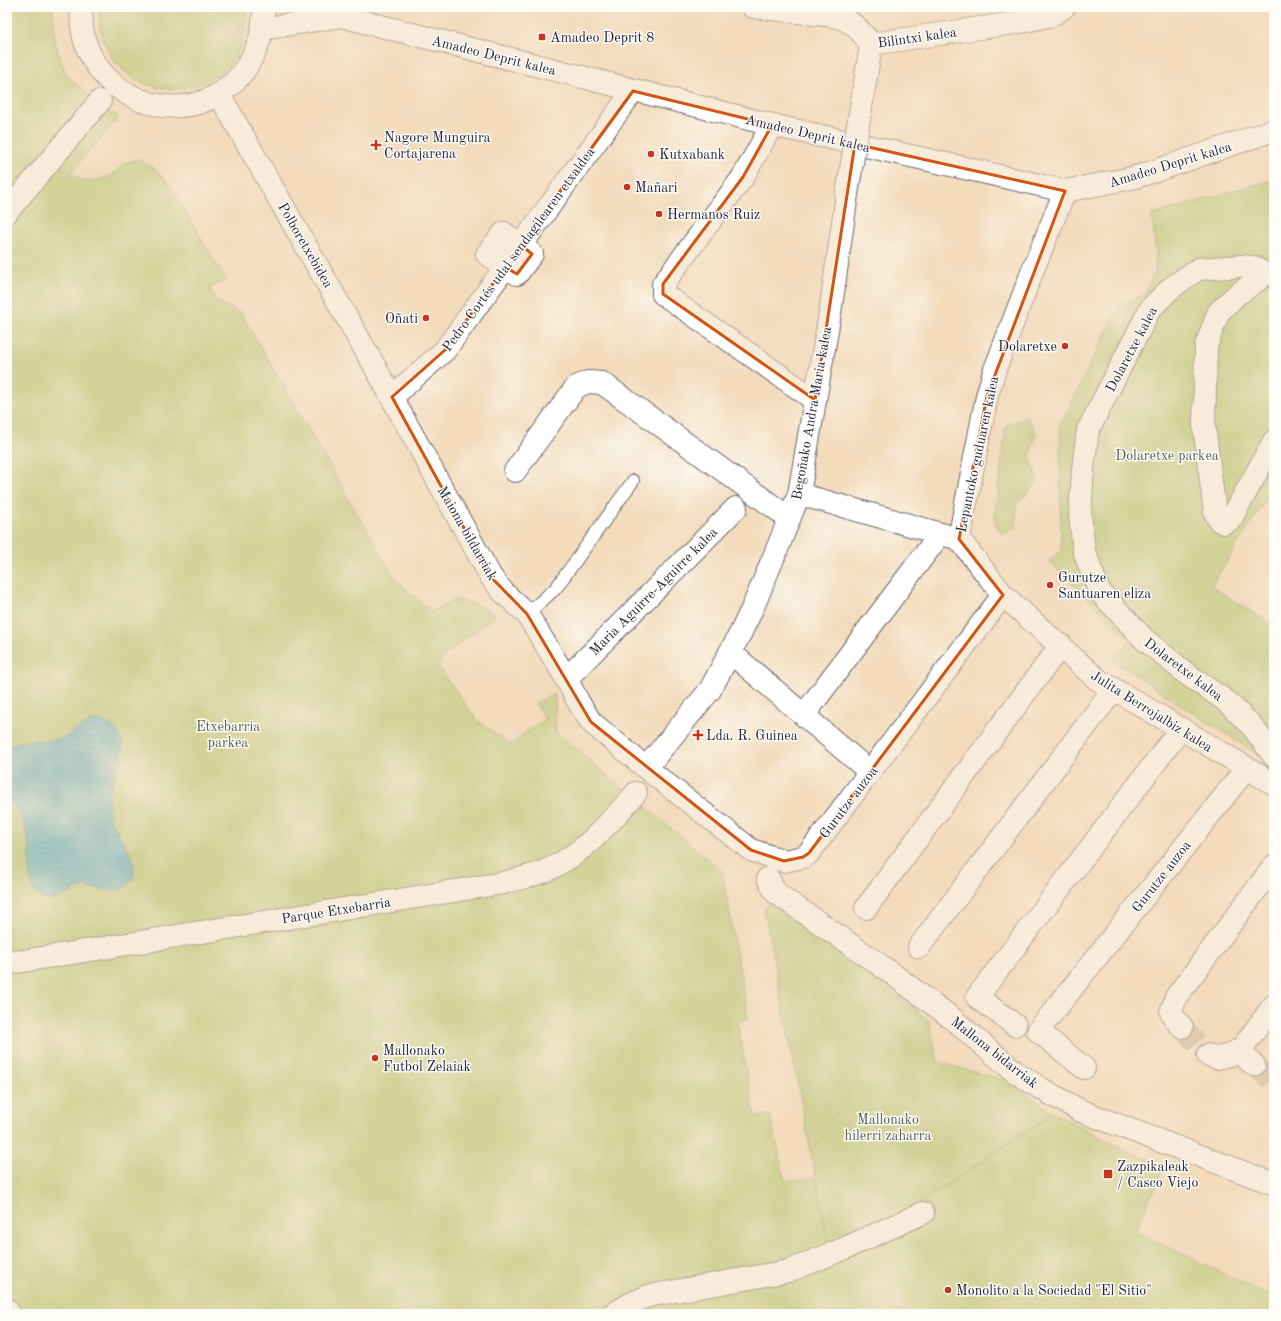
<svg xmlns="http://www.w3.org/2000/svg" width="1281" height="1321" font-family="'Old Standard TT',serif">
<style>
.grass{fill:url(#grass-dots);stroke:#667656}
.park{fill:#abc970;stroke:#667656}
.garden{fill:url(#garden-furrows);stroke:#667656}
.water{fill:url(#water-rules);stroke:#376a83}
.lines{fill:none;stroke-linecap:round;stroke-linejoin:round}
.street-tunnel{stroke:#c9b6a1;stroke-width:22;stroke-dasharray:22 11;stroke-linecap:butt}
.lane-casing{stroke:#6b6368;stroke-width:14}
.street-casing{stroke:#6b6368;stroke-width:24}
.lane{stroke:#fff;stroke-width:12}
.street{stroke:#fff;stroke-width:22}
.street-bridge-casing{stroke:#6b6368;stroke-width:24;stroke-linecap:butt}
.street-bridge{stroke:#fff;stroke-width:22}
.marked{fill:none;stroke:#d45411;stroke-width:3;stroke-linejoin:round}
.poi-dot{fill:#c8321e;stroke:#fdfcf7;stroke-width:1.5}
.labels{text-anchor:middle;stroke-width:3;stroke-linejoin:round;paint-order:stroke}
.poi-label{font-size:14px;fill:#22223b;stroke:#fdfcf7;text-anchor:start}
.street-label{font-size:14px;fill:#22223b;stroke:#fdfcf7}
.park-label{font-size:14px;fill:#525c4e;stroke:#fdfcf7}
</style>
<defs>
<pattern id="grass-dots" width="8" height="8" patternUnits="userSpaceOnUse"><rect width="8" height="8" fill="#abc970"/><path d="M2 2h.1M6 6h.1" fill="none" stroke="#93ac62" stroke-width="1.8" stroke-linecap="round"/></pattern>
<pattern id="garden-furrows" width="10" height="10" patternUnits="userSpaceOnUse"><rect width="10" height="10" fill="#abc970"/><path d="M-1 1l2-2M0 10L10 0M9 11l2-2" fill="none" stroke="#93ac62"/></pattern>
<pattern id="water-rules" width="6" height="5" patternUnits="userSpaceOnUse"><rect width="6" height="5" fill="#4cb1cb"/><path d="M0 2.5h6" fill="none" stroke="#3f90a6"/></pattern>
</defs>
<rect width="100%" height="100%" fill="#fdfcf7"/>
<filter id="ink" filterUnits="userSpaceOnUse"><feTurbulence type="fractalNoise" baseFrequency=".025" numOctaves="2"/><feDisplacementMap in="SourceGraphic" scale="8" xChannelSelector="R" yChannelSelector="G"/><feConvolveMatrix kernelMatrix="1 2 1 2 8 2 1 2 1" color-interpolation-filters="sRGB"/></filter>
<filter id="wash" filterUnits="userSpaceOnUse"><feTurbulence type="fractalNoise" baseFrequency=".012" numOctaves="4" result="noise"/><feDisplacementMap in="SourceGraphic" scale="16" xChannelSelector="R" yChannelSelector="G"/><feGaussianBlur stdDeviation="0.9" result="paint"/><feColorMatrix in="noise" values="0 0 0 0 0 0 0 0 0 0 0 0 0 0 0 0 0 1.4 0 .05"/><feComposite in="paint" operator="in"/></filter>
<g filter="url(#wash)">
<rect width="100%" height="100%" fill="#f3dbbb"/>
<g class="grass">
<path d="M99 7H246C255 113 96 119 99 7Z"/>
<path d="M1027 416 1036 434 1030 456 1038 482 1017 504 1016 527 1002 535 995 523V514L1006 426Z"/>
</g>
<g class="park">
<path d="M7 7H53L55 40 60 59 67 75 98 104 119 117 70 173 82 181 99 180 111 175 127 162 137 159 152 167 167 181 226 280 210 288 216 301 241 313 394 577 431 612 454 600 473 603 496 615 442 657 438 667 479 722 510 744 545 719 535 703 555 694 556 732 722 871 748 1019 737 1021 755 1117 770 1115 785 1181 816 1178 829 1245 896 1219 1054 1113 1129 1152 1165 1165 1135 1231 1270 1296 1267 1276 1274 1261V1314H7Z"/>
<path d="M1274 179V487L1211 586 1274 626V765L1112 660 1131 640 1049 561 1061 551 1060 423 1069 409 1119 305 1144 295 1155 272 1156 253 1152 215Z"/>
</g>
<path class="garden" d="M771 902 929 1020 938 1062 1008 1081 1054 1113 896 1219 829 1246 764 910Z"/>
<path class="water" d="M92 721C102 721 111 723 118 732 130 751 113 774 109 793 108 801 108 809 110 817 116 835 143 860 131 881 121 896 104 889 89 888 83 887 77 888 72 891 63 895 55 904 44 899 24 891 31 861 29 844 27 832 23 821 17 810 14 806 9 800 7 795 6 792 7 786 7 783 7 771 7 759 7 747 23 737 42 743 59 739 71 737 80 725 92 721Z"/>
</g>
<g filter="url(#ink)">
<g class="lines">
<g class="street-tunnel">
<path d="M1182 1027 1208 1055"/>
<path d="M1254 1065 1274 1082"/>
</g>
<defs>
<path id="lane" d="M527 614 556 588 633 481"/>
<g id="street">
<path d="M82 7C74 84 164 135 226 89 236 81 245 71 251 59 260 43 265 25 263 7"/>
<path d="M320 7 341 16 772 125 1009 178 1065 191 1132 178 1152 172 1274 130"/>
<path d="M753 7 834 16C853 21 859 29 871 44"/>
<path d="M262 29 341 16"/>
<path d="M871 44 1021 22 1052 15 1064 7"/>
<path d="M865 82 871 44"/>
<path d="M219 94 375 367 491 577 504 593 527 614 563 673 579 703 591 722 646 768 751 850 784 861 803 857 809 853 1003 595"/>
<path d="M772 125 743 177 663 284V294L815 400"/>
<path d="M1065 191 1034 267 994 372 987 396 959 539 1003 595 1097 679 1274 784"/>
<path d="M7 212 100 101"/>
<path d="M504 233 532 254 517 274 487 254Z"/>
<path d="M392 397 445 350 633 91"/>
<path d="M1274 441 1231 519 1224 523 1219 520 1215 513 1204 425 1206 346 1218 313 1235 296 1262 277 1259 270 1253 267 1243 266 1198 269 1171 288 1150 309 1088 430 1083 469 1080 515 1084 551 1099 591 1144 639 1188 675 1226 701 1251 725 1274 756"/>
<path d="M515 471 576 387 588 382 602 383 789 518"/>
<path d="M799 494 952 537"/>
<path d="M730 652 870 772"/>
<path d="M571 674 736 508"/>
<path d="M804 715 940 534"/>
<path d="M646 768 710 690 740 634 753 607 782 537 799 494 830 313 847 194"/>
<path d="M768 878 776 893 883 967 949 1016 1014 1071 1040 1088 1081 1111 1274 1184"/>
<path d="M866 908 1061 645"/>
<path d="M919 947 1114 689"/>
<path d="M7 961 17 962 503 883C517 879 532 876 545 871 583 855 609 823 636 793"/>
<path d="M1015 1025 977 997 1180 730"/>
<path d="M1182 1027 1175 1019 1171 1012 1176 997 1274 866"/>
<path d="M1237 1051 1254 1065"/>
<path d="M1208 1055 1217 1058 1230 1055 1242 1048 1274 1005"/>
<path d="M1084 1068 1038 1031 1246 769"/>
<path d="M7 1310 8 1314"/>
<path d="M613 1314 632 1303 648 1296 789 1271 843 1249 923 1213"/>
</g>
</defs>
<use href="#lane" class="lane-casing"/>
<use href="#street" class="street-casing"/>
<use href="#lane" class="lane"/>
<use href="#street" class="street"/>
<defs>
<path id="street-bridge" d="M847 194 865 82"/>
</defs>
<use href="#street-bridge" class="street-bridge-casing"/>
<use href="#street-bridge" class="street-bridge"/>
</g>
</g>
<path d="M0 0H1281V1321H0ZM633 91 772 125 743 177 663 284V294L815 400 855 144 1065 191 987 396 959 539 1003 595 809 853 803 857 784 861 751 850 591 722 527 614 491 577 392 397 445 350 505 267 517 274 532 254 521 245Z" fill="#f3dbbb" fill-opacity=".55" fill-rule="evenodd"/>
<path class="marked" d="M633 91 772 125 743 177 663 284V294L815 400 855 144 1065 191 987 396 959 539 1003 595 809 853 803 857 784 861 751 850 591 722 527 614 491 577 392 397 445 350 505 267 517 274 532 254 521 245Z"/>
<g class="poi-dot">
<rect x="538" y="33" width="8" height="8" rx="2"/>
<path d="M374 139h4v4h4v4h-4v4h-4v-4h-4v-4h4z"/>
<circle cx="651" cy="154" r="4"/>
<circle cx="627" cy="187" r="4"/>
<circle cx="659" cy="214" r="4"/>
<circle cx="426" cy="318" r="4"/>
<circle cx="1065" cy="346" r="4"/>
<circle cx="1050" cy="585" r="4"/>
<path d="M696 729h4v4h4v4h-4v4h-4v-4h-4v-4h4z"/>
<circle cx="375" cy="1058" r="4"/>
<rect x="1103" y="1169" width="10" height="10" rx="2"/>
<circle cx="948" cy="1290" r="4"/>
</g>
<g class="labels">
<g class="poi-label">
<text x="550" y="42">Amadeo Deprit 8</text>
<text x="384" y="142">Nagore Munguira<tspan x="384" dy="16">Cortajarena</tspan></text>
<text x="659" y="159">Kutxabank</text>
<text x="635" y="192">Mañari</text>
<text x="667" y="219">Hermanos Ruiz</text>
<text x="418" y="323" text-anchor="end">Oñati</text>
<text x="1057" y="351" text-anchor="end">Dolaretxe</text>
<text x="1058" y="582">Gurutze<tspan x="1058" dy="16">Santuaren eliza</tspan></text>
<text x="706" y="740">Lda. R. Guinea</text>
<text x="383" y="1055">Mallonako<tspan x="383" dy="16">Futbol Zelaiak</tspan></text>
<text x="1117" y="1171">Zazpikaleak<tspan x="1117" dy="16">/ Casco Viejo</tspan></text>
<text x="956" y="1295">Monolito a la Sociedad "El Sitio"</text>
</g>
<g class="street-label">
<text transform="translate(917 37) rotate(-8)" y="5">Bilintxi kalea</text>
<text transform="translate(494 55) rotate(14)" y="5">Amadeo Deprit kalea</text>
<text transform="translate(808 133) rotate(13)" y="5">Amadeo Deprit kalea</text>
<text transform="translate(1170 164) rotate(-17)" y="5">Amadeo Deprit kalea</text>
<text transform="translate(306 245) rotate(60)" y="5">Polboretxebidea</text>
<text transform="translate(518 249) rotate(-54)" y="5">Pedro Cortés udal sendagilearen etxaldea</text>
<text transform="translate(1131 349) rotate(-62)" y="5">Dolaretxe kalea</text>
<text transform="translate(811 413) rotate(-80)" y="5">Begoñako Andra Maria kalea</text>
<text transform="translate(977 454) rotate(-78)" y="5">Lepantoko guduaren kalea</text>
<text transform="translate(468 533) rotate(60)" y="5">Maiona bildarriak</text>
<text transform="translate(653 591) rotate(-45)" y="5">Maria Aguirre-Aguirre kalea</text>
<text transform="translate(1184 669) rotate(37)" y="5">Dolaretxe kalea</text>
<text transform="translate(1152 711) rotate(32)" y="5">Julita Berrojalbiz kalea</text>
<text transform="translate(848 802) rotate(-53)" y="5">Gurutze auzoa</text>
<text transform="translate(1161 876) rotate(-52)" y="5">Gurutze auzoa</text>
<text transform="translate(336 910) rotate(-9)" y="5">Parque Etxebarria</text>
<text transform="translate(995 1052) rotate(38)" y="5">Mallona bidarriak</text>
</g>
<g class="park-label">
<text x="1167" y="460">Dolaretxe parkea</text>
<text x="228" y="731">Etxebarria<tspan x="228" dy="16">parkea</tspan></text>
<text x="888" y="1124">Mallonako<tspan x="888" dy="16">hilerri zaharra</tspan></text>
</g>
</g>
<rect width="1281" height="1321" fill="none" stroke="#fdfcf7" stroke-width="24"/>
</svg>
